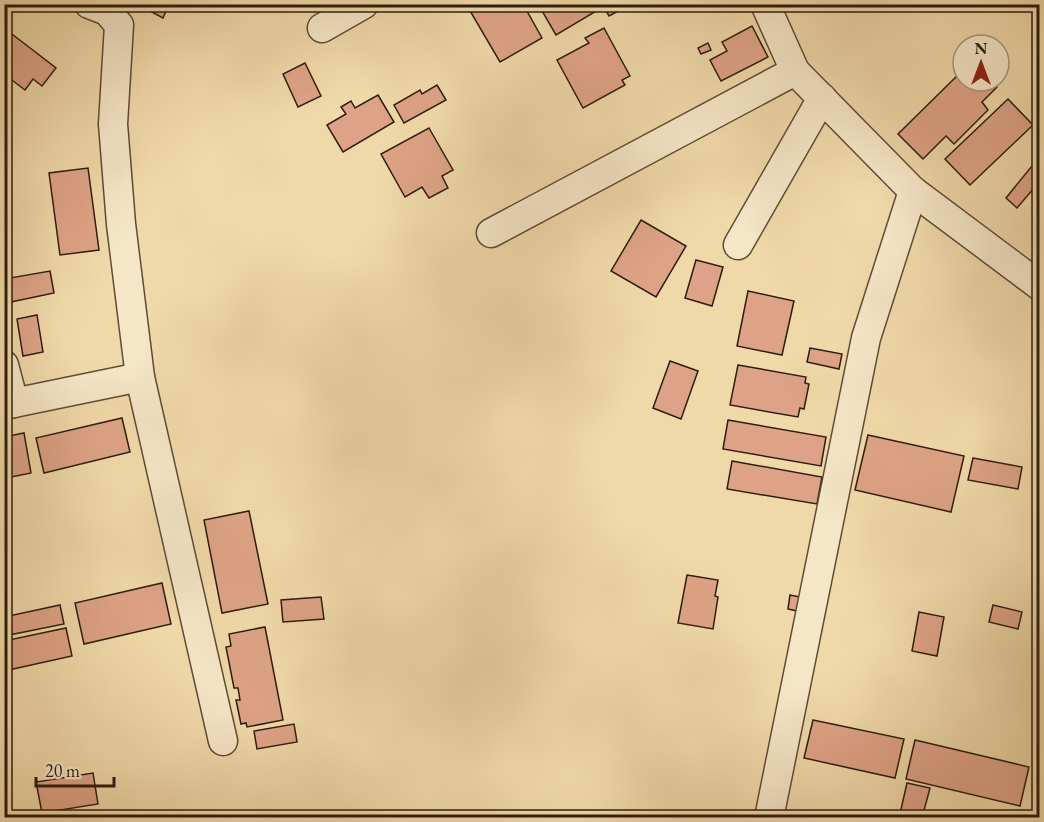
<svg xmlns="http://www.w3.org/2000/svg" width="1044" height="822" font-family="'EB Garamond',serif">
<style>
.building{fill:#dea386;stroke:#2e1d0f;stroke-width:1.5}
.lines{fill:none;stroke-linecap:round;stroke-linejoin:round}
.street-casing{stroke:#5e4c36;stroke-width:31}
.street{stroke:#f5e6c7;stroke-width:28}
</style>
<rect width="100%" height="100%" fill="#f0d9a9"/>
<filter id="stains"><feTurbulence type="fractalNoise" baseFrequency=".00333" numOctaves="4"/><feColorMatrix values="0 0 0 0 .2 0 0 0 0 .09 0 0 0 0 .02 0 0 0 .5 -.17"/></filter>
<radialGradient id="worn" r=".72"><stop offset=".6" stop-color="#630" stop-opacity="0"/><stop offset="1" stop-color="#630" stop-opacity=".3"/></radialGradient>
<g class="building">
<path d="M146 4H169L163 18 144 8Z"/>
<path d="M466 4H523L542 38 500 62Z"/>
<path d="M538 4H595L598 10 556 35Z"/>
<path d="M602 4H624L626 7 609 16Z"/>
<path d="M752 26 768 57 721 81 710 60 727 51 722 42Z"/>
<path d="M4 28 56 68 42 86 33 79 25 90 4 74Z"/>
<path d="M604 28 630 76 622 80 625 85 583 108 557 60 589 43 585 38Z"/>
<path d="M708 43 711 50 701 54 698 48Z"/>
<path d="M305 63 321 96 298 107 283 74Z"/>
<path d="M963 70V81H990L997 87 982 102 988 110 954 144 946 136 923 159 898 134Z"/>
<path d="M437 85 446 100 404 123 394 105 420 90 422 94Z"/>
<path d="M378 95 394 122 343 152 327 125 346 114 341 107 351 101 355 108Z"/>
<path d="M1008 99 1033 125 970 185 945 159Z"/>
<path d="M429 128 453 170 442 176 448 188 429 198 422 187 405 197 381 154Z"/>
<path d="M1036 161 1040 164V181L1017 208 1006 198Z"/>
<path d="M88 168 99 250 60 255 49 173Z"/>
<path d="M641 220 686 246 656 297 611 271Z"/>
<path d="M696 260 723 267 712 306 685 298Z"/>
<path d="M50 271 54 293 6 303 4 279Z"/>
<path d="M748 291 794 301 782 355 737 346Z"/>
<path d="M37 315 43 352 23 356 17 319Z"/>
<path d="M810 348 842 354 839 369 807 362Z"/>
<path d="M670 361 698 371 681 419 653 408Z"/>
<path d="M738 365 806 377 805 383 809 384 804 409 800 408 798 417 730 405Z"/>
<path d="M122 418 130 452 44 473 36 438Z"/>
<path d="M728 420 826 437 821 466 723 449Z"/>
<path d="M24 433 31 473 6 478 4 437Z"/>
<path d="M868 435 964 456 951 512 855 490Z"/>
<path d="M973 458 1022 467 1018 489 968 480Z"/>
<path d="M732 461 822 477 817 504 727 489Z"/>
<path d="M249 511 268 604 222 613 204 520Z"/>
<path d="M687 575 718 580 715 596 718 597 713 629 678 623Z"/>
<path d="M162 583 171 624 84 644 75 603Z"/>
<path d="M790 595 800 597 797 611 788 609Z"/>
<path d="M321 597 324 619 283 622 281 600Z"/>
<path d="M60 605 64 624 4 636V617Z"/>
<path d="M993 605 1022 612 1018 629 989 622Z"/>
<path d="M919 612 944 617 937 656 912 651Z"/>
<path d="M265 627 283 720 247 727 246 723 241 724 236 700H240L238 688H234L226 647 231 646 229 634Z"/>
<path d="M66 628 72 656 4 671V641Z"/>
<path d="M813 720 904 739 895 778 804 758Z"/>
<path d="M294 724 297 742 257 749 254 731Z"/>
<path d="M915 740 1029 767 1020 806 906 779Z"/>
<path d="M93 773 98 804 42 813 36 782Z"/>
<path d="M907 783 930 788 922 818H899Z"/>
</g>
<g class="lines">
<defs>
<g id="street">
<path d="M89 4 107 11 119 25 113 124 121 224 140 377"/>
<path d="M765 4 795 71 913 191 1040 286"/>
<path d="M322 28 364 4"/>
<path d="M491 233 795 71"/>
<path d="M738 245 822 98"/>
<path d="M4 365 14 403"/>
<path d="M4 405 140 377 223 741"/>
<path d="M769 818 866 338 913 191"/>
</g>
</defs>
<use href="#street" class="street-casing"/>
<use href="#street" class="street"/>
</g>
<rect width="1044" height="822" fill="none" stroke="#f0d9a9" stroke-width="24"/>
<rect x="6" y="6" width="1032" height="810" fill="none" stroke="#2e1d0f" stroke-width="3"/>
<rect x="12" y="12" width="1020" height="798" fill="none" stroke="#2e1d0f" stroke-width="1.5"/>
<g transform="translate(981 63)"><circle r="28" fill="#f5e6c7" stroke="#a5967d" stroke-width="1.5"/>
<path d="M0-4.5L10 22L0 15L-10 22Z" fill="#8f2418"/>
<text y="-9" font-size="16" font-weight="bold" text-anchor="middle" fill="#2e1d0f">N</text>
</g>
<path d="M36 777v9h78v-9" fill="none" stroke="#2e1d0f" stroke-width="3"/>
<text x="45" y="777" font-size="18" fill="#2e1d0f" stroke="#f5e6c7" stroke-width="4.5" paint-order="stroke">20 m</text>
<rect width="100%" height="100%" filter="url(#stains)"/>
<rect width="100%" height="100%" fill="url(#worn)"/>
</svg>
